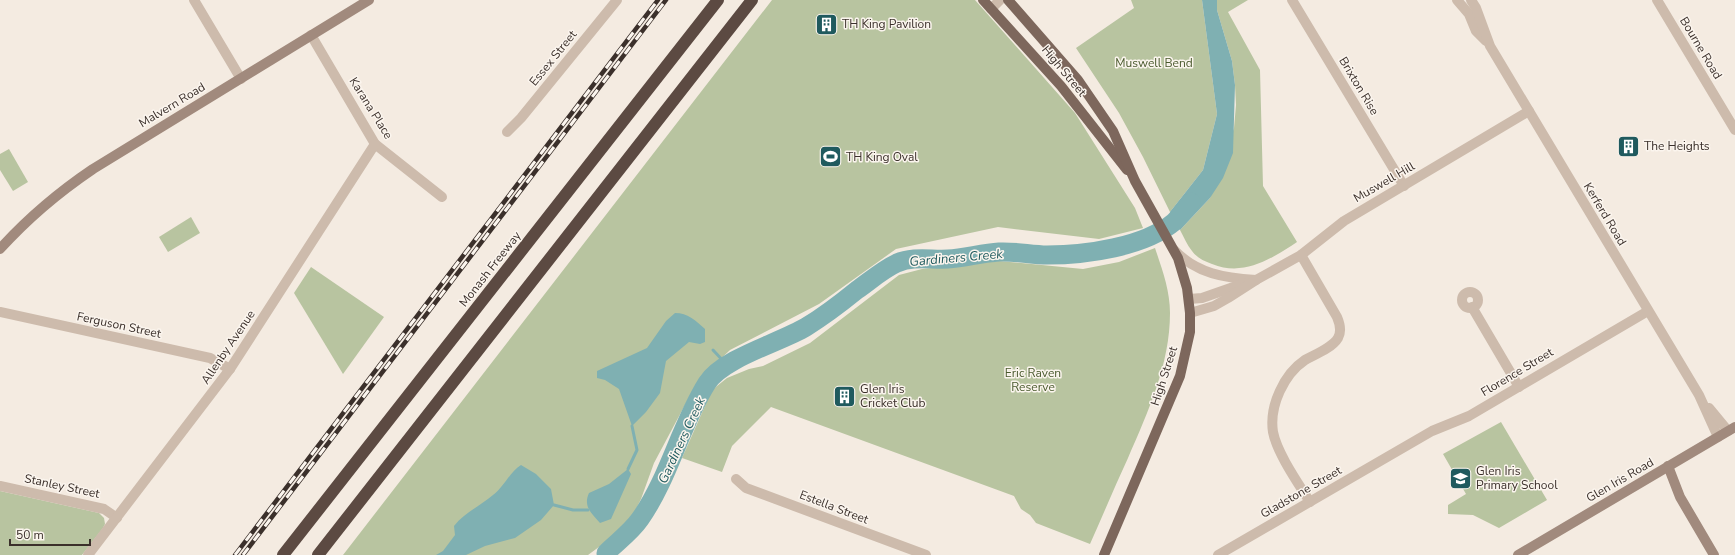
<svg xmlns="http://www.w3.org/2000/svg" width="1735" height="555" font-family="'Nunito Sans',sans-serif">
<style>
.green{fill:#b8c4a0}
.water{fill:#7fb0b2}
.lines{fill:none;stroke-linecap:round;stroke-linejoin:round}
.stream{stroke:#7fb0b2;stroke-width:3}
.river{stroke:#7fb0b2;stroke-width:19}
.street{stroke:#cdbbac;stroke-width:10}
.secondary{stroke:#a18a7d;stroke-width:10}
.primary{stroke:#7d675c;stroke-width:10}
.highway{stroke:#5c4a42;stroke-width:12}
.rail-casing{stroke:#3b302b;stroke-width:4.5}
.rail{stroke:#fbf5ee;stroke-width:3;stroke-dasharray:9;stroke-linecap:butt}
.labels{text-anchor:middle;stroke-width:3;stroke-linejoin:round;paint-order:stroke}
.poi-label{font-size:12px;fill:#3b302b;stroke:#fbf5ee;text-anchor:start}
.street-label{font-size:12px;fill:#3b302b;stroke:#fbf5ee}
.park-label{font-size:12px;fill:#4a5a2e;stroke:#fbf5ee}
.water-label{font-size:13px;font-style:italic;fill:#1f5a5e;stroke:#fbf5ee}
</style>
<rect width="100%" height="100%" fill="#f4ebe1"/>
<g class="green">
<path d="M772 0H975L1075 113 1135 208 1143 228 1099 239 998 227 896 249 819 304 730 350 706 373 694 388 654 463 641 499 631 519 622 530 588 555H343Z"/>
<path d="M1131 0H1202L1217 114 1203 170 1170 212 1143 157 1119 113 1076 48 1134 8Z"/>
<path d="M1217 0H1248L1228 12 1260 70 1263 186 1297 242C1271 259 1244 277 1212 264 1204 261 1197 258 1192 251 1187 245 1184 237 1180 230L1210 198 1234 128 1236 105 1235 85 1232 61 1217 10Z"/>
<path d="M9 149 28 182 13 191 0 170V154Z"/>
<path d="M191 217 200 233 168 252 159 237Z"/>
<path d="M1155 248C1162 269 1170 290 1170 313 1170 364 1148 412 1128 458 1115 486 1103 515 1090 544L1036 523 1030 515 1021 509 1014 496 771 407 732 446 722 472 682 458 712 390 727 378 749 369 763 366 810 343 899 275 922 269 999 261 1083 269 1119 262Z"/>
<path d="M311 267 384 317 343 374 294 293Z"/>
<path d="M1501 422 1547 500 1499 528 1473 515 1448 514V505L1466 494 1443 454Z"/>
<path d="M0 491 99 513 104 518 105 524 103 528 82 555H0Z"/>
</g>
<g class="water">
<path d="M1202 0H1217V10L1232 61 1235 85 1233 153 1223 178 1210 198 1180 230 1170 212 1203 170 1217 114Z"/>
<path d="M675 313C688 313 695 320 705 329V342L700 344 689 342 666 361 660 393 646 412 632 426 619 389 605 380 597 378V371L647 348 666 321Z"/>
<path d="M521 465 536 474 551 489 554 505 541 520 515 538 485 546 466 555H436L443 551 455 535 454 526C464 513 480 506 493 495 504 487 509 473 521 465Z"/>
<path d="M628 469 631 474 611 519 600 523C591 513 583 506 589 493L609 484Z"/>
</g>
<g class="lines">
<g class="stream">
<path d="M713 350 727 365"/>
<path d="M628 469 637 450 632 426"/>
<path d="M554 505 573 510H588"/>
<path d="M604 555 606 553"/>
</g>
<path class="river" d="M606 553C617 542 631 532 640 519 669 478 680 426 707 383 723 358 779 343 806 327 824 316 841 303 857 290 870 281 882 270 897 263 913 256 931 260 948 259 965 258 982 253 999 252 1015 251 1032 255 1047 255 1086 255 1144 247 1174 222 1180 216 1185 208 1191 202"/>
<g class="street">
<path d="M194 0 241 79"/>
<path d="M1292 0 1404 186"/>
<path d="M1457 0 1469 14 1476 31 1486 41"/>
<path d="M1471 0 1476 8 1490 46 1699 395 1718 437"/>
<path d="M1657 0 1735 130"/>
<path d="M991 9 1000 0"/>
<path d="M311 35 375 144 442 197"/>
<path d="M507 132 521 118 617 0"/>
<path d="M1174 250C1197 274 1225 278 1256 280"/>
<path d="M1301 255 1337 317C1340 324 1342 331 1338 338 1332 348 1316 354 1305 360 1284 374 1269 406 1273 432 1277 453 1298 483 1310 502"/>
<circle cx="1470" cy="300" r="8"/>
<path d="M1189 299 1202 298 1245 283"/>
<path d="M1472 307 1519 387"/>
<path d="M0 312 210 358 230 369"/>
<path d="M1190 313 1214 306 1228 298 1256 280 1301 255 1344 221 1529 111"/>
<path d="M1709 408 1728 431"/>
<path d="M736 479 746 488 926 555"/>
<path d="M0 486 104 509 117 518"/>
<path d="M88 555 230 369 375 144"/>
<path d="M1218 555 1432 431 1469 416 1648 311"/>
</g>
<g class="secondary">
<path d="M0 249C28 218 59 192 93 169L369 0"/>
<path d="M1668 466 1680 497 1714 555"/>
<path d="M1518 555 1735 427"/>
</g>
<g class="primary">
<path d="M983 0 1061 86 1127 170"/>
<path d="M1008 0 1078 80 1113 131 1135 181 1178 258 1187 288 1190 313V332L1180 376 1104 555"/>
</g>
<g class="highway">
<path d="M283 555 718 0"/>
<path d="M318 555 752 0"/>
</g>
<defs>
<g id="rail">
<path d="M235 555 658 0"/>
<path d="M243 555 666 0"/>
</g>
</defs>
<use href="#rail" class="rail-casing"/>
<use href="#rail" class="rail"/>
</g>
<defs>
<symbol id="building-square" viewBox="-11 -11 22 22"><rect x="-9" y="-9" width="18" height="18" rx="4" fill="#1f5a5e" stroke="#fbf5ee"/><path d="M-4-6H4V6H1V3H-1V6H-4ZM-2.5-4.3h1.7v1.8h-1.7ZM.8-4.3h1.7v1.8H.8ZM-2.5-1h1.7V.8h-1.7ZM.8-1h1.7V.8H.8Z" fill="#fff"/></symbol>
<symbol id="stadium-square" viewBox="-11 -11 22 22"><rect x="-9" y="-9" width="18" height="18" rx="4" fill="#1f5a5e" stroke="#fbf5ee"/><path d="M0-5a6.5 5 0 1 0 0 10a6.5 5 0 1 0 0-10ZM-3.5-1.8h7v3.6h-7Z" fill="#fff"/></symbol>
<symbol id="school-square" viewBox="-11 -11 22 22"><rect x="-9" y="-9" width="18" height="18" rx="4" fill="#1f5a5e" stroke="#fbf5ee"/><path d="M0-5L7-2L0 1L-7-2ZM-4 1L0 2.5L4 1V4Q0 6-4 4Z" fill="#fff"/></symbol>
</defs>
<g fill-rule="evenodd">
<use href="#building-square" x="814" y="12" width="25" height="25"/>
<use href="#building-square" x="1616" y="134" width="25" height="25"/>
<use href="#stadium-square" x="818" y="144" width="25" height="25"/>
<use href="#building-square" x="832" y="384" width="25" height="25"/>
<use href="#school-square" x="1448" y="466" width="25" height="25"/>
</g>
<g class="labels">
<g class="poi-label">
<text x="842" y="28">TH King Pavilion</text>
<text x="1644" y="150">The Heights</text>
<text x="846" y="161">TH King Oval</text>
<text x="860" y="393">Glen Iris<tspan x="860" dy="14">Cricket Club</tspan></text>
<text x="1476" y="475">Glen Iris<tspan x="1476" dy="14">Primary School</tspan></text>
</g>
<g class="street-label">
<text transform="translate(1701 48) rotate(59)" y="4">Bourne Road</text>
<text transform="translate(553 58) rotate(-51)" y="4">Essex Street</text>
<text transform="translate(1064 71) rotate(50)" y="4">High Street</text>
<text transform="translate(1359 86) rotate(59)" y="4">Brixton Rise</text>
<text transform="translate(172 105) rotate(-31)" y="4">Malvern Road</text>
<text transform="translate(371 108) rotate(58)" y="4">Karana Place</text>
<text transform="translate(1384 182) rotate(-30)" y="4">Muswell Hill</text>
<text transform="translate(1605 214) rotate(59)" y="4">Kerferd Road</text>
<text transform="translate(490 269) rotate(-52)" y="4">Monash Freeway</text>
<text transform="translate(119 325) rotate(12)" y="4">Ferguson Street</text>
<text transform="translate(228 347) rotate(-56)" y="4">Allenby Avenue</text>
<text transform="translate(1517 372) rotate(-31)" y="4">Florence Street</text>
<text transform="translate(1164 376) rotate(-72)" y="4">High Street</text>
<text transform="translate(1620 480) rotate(-30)" y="4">Glen Iris Road</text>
<text transform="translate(62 486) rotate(12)" y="4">Stanley Street</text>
<text transform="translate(1301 492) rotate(-30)" y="4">Gladstone Street</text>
<text transform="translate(834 507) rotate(21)" y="4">Estella Street</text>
</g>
<g class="park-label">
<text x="1154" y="67">Muswell Bend</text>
<text x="1033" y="377">Eric Raven<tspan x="1033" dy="14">Reserve</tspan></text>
</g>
<g class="water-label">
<text transform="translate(956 257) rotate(-5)" y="5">Gardiners Creek</text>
<text transform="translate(681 440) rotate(-65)" y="5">Gardiners Creek</text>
</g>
</g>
<path d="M10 539v6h80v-6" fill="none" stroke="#3b302b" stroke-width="2"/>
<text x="16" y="539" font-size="12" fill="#3b302b" stroke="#fbf5ee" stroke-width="3" paint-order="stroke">50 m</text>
</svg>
